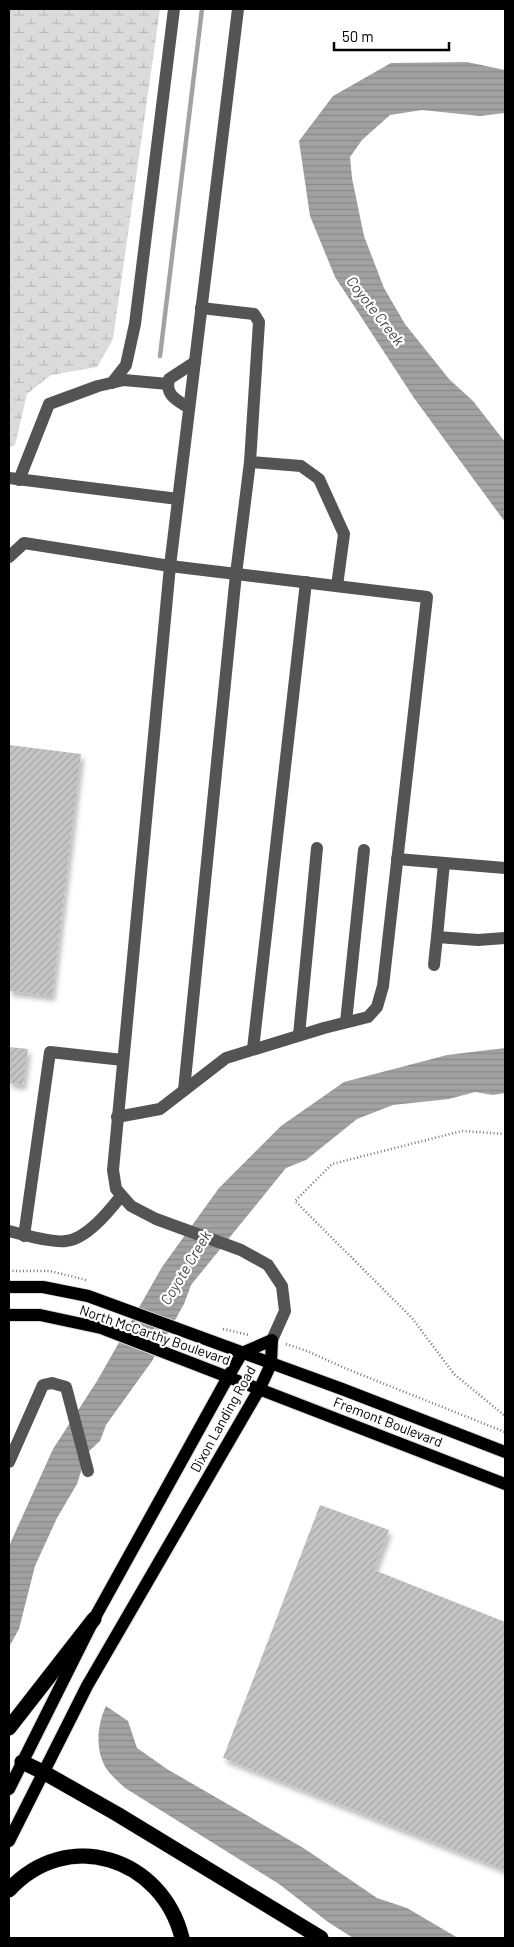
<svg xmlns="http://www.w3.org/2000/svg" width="514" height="1947" font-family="Barlow,sans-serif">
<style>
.wetland{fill:url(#wetland-marsh)}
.water{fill:url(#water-rules)}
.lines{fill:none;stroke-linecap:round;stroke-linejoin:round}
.stream{stroke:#a2a2a2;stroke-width:4.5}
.building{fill:url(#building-hatch);filter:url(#shadow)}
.major-casing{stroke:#dbdbdb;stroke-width:14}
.highway-casing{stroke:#dbdbdb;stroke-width:16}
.path{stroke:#767676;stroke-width:2.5;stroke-dasharray:1 2.5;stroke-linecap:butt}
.minor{stroke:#545454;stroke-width:12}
.major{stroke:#000;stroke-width:12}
.highway{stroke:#000;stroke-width:15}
.labels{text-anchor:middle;stroke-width:4.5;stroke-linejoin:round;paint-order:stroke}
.street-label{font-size:14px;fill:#000;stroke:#fff}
.water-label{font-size:15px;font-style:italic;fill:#434343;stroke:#fff}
</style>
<defs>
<pattern id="wetland-marsh" width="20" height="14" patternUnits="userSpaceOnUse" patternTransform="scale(1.25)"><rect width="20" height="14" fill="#dbdbdb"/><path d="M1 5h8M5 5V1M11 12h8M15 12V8" fill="none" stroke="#bababa"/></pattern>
<pattern id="water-rules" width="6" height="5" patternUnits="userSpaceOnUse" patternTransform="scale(1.25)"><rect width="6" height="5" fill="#a2a2a2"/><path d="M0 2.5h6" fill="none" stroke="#8a8a8a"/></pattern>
<pattern id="building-hatch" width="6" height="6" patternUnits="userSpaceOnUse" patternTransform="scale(1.25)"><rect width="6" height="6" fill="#c4c4c4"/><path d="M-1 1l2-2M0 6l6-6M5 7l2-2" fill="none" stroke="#a7a7a7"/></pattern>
<filter id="shadow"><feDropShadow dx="3" dy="5" stdDeviation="2.5" flood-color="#0004"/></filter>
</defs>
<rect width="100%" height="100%" fill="#fff"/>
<path class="wetland" d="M9 9H160L113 339 97 367 51 375 27 394 15 445 9 448Z"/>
<g class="water">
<path d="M467 62 505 70V113L480 116 422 110 390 115 362 140 350 157 352 178 364 236 384 288 405 324 449 379 473 401 505 442V522L414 398 335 277 310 216 299 141 333 96 391 63Z"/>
<path d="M505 1048V1093L493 1095 475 1092 449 1099 393 1105 357 1119 306 1160 286 1168 191 1285 184 1304 152 1361 106 1425 100 1441 87 1453 77 1484 57 1518 35 1566 19 1629 9 1647V1546L53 1449 97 1381 162 1267 219 1188 281 1126 344 1082 447 1055Z"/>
<path d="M106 1706 128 1721 137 1748 167 1769 305 1849 377 1898 407 1908 458 1938H353L328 1922 279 1884 125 1788C119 1782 110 1775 106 1768 95 1750 97 1725 106 1706Z"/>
</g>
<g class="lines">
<path class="stream" d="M160 356 202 9"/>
</g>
<g class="building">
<path d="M9 745 81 754 52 996 9 991Z"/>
<path d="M9 1047 28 1049 23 1085 9 1083Z"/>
<path d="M320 1505 389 1530 374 1570 505 1622V1870L223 1758Z"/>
</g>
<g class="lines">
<defs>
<g id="major">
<path d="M9 1287H43L88 1296 342 1389 505 1452"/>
<path d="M9 1315H40L101 1328 505 1484"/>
<path d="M9 1789 94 1619 228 1377 242 1353 272 1340 271 1364 260 1388 87 1686 9 1841"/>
</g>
<g id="highway">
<path d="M9 1728 94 1619"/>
<path d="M22 1762 43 1772 117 1814 321 1938"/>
<path d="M9 1890C67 1827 162 1857 182 1938"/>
</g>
</defs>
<use href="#major" class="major-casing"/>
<use href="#highway" class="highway-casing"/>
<g class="path">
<path d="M505 1134 462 1131 332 1164 295 1201 412 1318 454 1374 505 1416"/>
<path d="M9 1271H50L86 1280"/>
<path d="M223 1329 249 1335"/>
<path d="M286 1344 307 1351 347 1369 505 1432"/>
</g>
<g class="minor">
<path d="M238 9 170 566 113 1170 116 1189 131 1206 156 1219 241 1250 268 1265 282 1286 285 1311 272 1340"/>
<path d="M201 308 254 314 259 322 250 462 301 466 319 479 344 534 337 586"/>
<path d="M112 383 126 365 135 324 174 9"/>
<path d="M189 408C177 400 165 396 169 379L195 362"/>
<path d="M9 478 178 499"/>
<path d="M19 480 49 404 98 386 124 380 168 384"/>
<path d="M9 557 24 543 170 566 427 597 383 986 377 1007 368 1017 324 1028 226 1058 160 1109 117 1117"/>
<path d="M397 859 505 868"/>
<path d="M444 863 437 937 478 940 505 938"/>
<path d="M434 965 437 937"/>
<path d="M346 1022 364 850"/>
<path d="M299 1035 317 848"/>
<path d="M253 1049 306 582"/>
<path d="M184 1090 236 574 250 462"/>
<path d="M9 1231C20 1234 55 1243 66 1241 87 1239 109 1211 121 1196"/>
<path d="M24 1236 50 1052 123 1060"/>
<path d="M9 1462 43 1385 52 1383 66 1387 88 1471"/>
</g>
<use href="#major" class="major"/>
<use href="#highway" class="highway"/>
</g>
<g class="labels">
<g class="street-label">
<text transform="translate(155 1335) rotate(19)" y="5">North McCarthy Boulevard</text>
<text transform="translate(223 1419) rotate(-61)" y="5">Dixon Landing Road</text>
<text transform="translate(388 1422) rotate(21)" y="5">Fremont Boulevard</text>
</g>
<g class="water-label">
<text transform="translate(375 311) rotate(52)" y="5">Coyote Creek</text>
<text transform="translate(186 1268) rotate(-59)" y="5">Coyote Creek</text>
</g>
</g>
<rect width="514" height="1947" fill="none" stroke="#000000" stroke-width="20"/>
<path d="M334 42v8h115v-8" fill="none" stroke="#000000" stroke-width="2.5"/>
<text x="342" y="42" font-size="15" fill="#000000" stroke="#ffffff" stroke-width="4" paint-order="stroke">50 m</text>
</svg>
